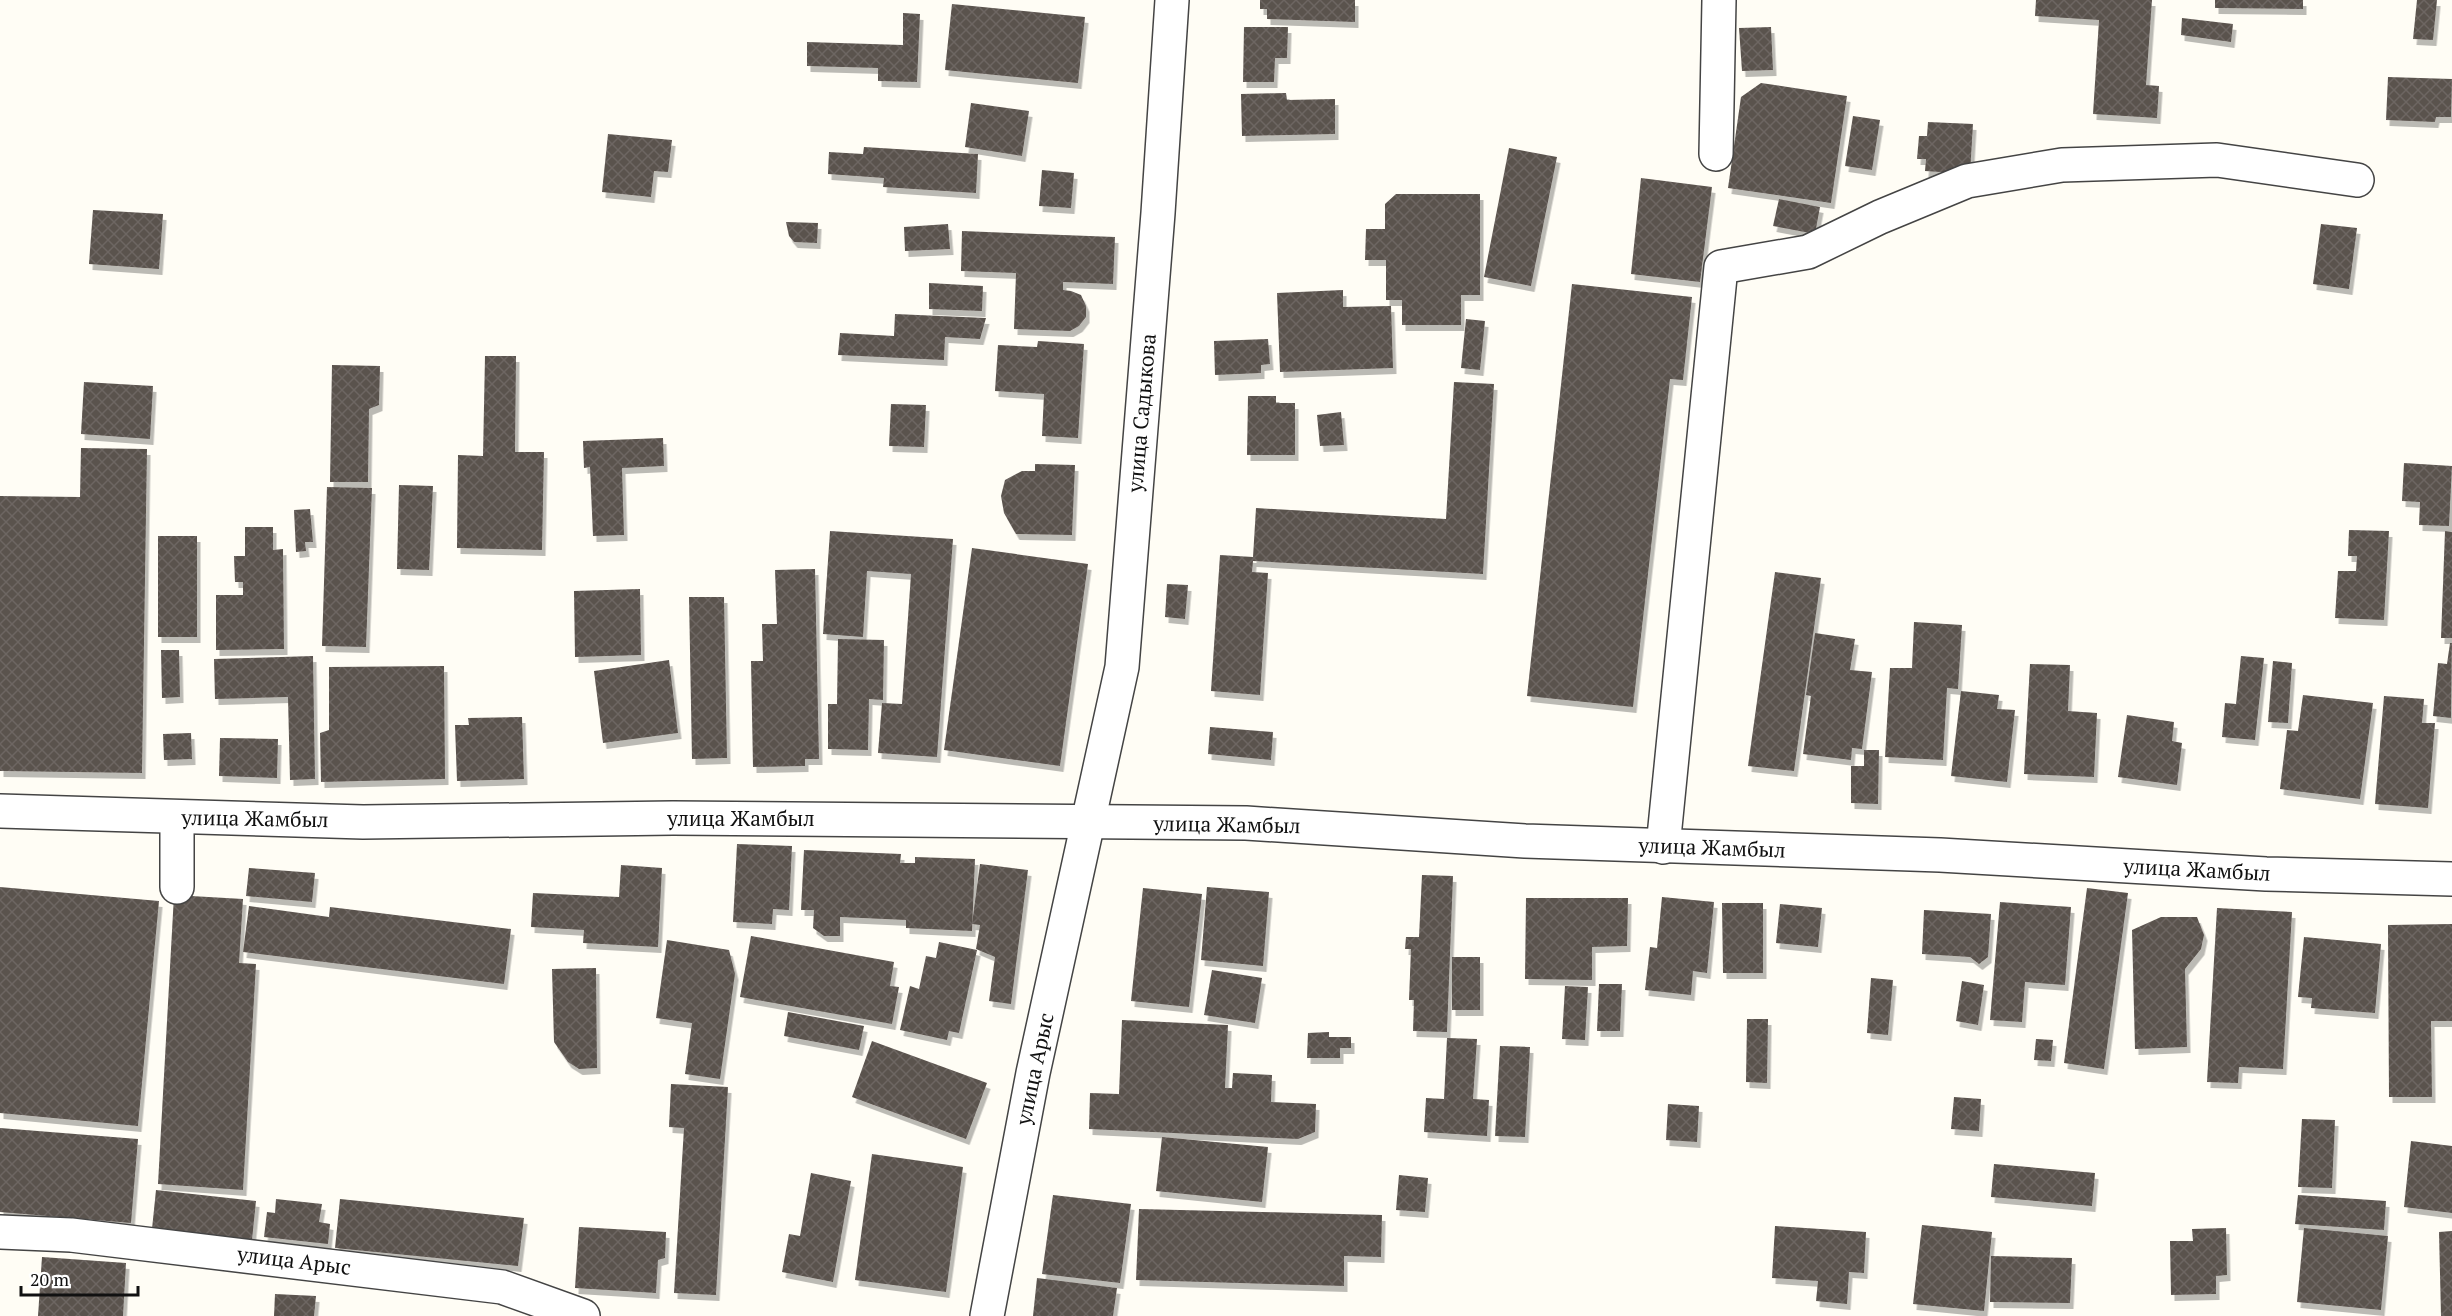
<svg xmlns="http://www.w3.org/2000/svg" width="2452" height="1316" font-family="'PT Serif',serif">
<style>
.building{fill:url(#building-cross-hatch);filter:url(#shadow)}
.lines{fill:none;stroke-linecap:round;stroke-linejoin:round}
.minor-casing{stroke:#444;stroke-width:36}
.minor{stroke:#fff;stroke-width:33}
.labels{text-anchor:middle;stroke-width:6;stroke-linejoin:round;paint-order:stroke}
.street-label{font-size:21px;fill:#111;stroke:#fff}
</style>
<defs>
<pattern id="building-cross-hatch" width="8" height="8" patternUnits="userSpaceOnUse" patternTransform="scale(1.5)"><rect width="8" height="8" fill="#5a524d"/><path d="M0 0l8 8M0 8l8-8" fill="none" stroke="#6d6662"/></pattern>
<filter id="shadow"><feDropShadow dx="3.5" dy="6" stdDeviation="0" flood-color="#0004"/></filter>
</defs>
<rect width="100%" height="100%" fill="#fffdf5"/>
<g class="building">
<path d="M1260 0H1355V22L1267 19V9H1260Z"/>
<path d="M2036 0H2152L2146 85 2159 86 2157 118 2093 114 2099 20 2035 16Z"/>
<path d="M2215 0H2303V9L2215 8Z"/>
<path d="M2417 0H2437L2433 40 2413 39Z"/>
<path d="M952 4 1085 17 1078 83 945 70Z"/>
<path d="M903 13 920 14 917 82 878 81V68L807 66V42L903 45Z"/>
<path d="M2182 18 2233 24 2231 42 2181 35Z"/>
<path d="M1244 27H1288L1287 58H1275L1274 82H1243Z"/>
<path d="M1771 27 1773 70 1742 71 1739 28Z"/>
<path d="M2388 77 2452 79 2451 117H2436L2435 122 2386 120Z"/>
<path d="M1761 83 1847 96 1831 203 1728 188 1741 97Z"/>
<path d="M1286 93 1287 100 1335 99V134L1242 136 1241 94Z"/>
<path d="M971 103 1029 111 1022 156 965 147Z"/>
<path d="M1853 116 1880 120 1872 170 1845 166Z"/>
<path d="M1928 122 1973 124 1970 174 1925 171 1926 159H1917L1919 136H1927Z"/>
<path d="M608 134 672 140 668 172 654 171 651 197 602 192Z"/>
<path d="M864 147 978 154 976 193 883 187 884 178 828 174 829 152 863 154Z"/>
<path d="M1509 148 1557 157 1531 286 1484 277Z"/>
<path d="M1042 170 1074 173 1071 208 1039 206Z"/>
<path d="M1641 178 1712 187 1700 282 1631 274Z"/>
<path d="M1396 194H1480V295H1461V325H1402V300H1386V260H1365L1366 229H1385V204Z"/>
<path d="M1779 199 1820 207 1815 234 1773 226Z"/>
<path d="M93 210 163 214 159 269 89 264Z"/>
<path d="M786 222 818 223 817 243 794 242 789 236Z"/>
<path d="M948 224 950 249 905 251 904 227Z"/>
<path d="M2321 224 2357 228 2349 289 2313 284Z"/>
<path d="M962 231 1115 237 1113 284 1063 282V290L1071 291 1081 295 1086 306V317L1079 326 1070 331 1014 329 1016 273 961 271Z"/>
<path d="M929 283 983 286 982 311 929 309Z"/>
<path d="M1572 284 1692 297 1683 380 1670 379 1633 707 1527 696Z"/>
<path d="M1343 290V307L1391 306 1393 368 1280 372 1277 293Z"/>
<path d="M895 314 986 318 980 339 945 337 944 360 838 355 840 333 894 336Z"/>
<path d="M1466 319 1485 321 1480 370 1461 368Z"/>
<path d="M1268 339 1270 364 1261 365V373L1215 375 1214 341Z"/>
<path d="M1038 341 1084 344 1078 438 1042 436 1044 394 995 391 998 345 1037 347Z"/>
<path d="M485 356H516L515 452H544L542 550 457 548 458 455 483 456Z"/>
<path d="M332 365 380 366 379 405 369 409 368 482H330Z"/>
<path d="M84 382 153 386 150 439 81 434Z"/>
<path d="M1454 382 1494 384 1483 574 1253 561 1252 572 1268 573 1260 695 1211 691 1220 555 1253 557 1256 508 1446 519Z"/>
<path d="M1248 396H1276V403H1295V455H1247Z"/>
<path d="M891 404 926 405 924 447 889 446Z"/>
<path d="M1341 412 1344 445 1320 446 1317 415Z"/>
<path d="M663 438 664 466 622 468 624 535 593 536 590 467 584 468 583 441Z"/>
<path d="M81 448 147 449 142 773 0 771V496L80 497Z"/>
<path d="M2404 463 2452 466 2449 526 2419 525 2420 502 2402 501Z"/>
<path d="M1035 464 1075 465 1072 535 1016 534 1004 513 1001 496 1005 480 1022 471H1035Z"/>
<path d="M399 485 433 486 429 570 397 569Z"/>
<path d="M327 487 372 488 366 647 322 646Z"/>
<path d="M310 509 313 542H305L306 551 296 552 294 510Z"/>
<path d="M245 527H273V550L283 549 284 649 216 650V595H243V582H235L234 556H245Z"/>
<path d="M2349 530 2389 531 2384 620 2335 618 2338 571H2356L2357 556H2348Z"/>
<path d="M830 531 953 539 937 757 878 753 882 703 902 704 911 574 867 571 863 637 823 634Z"/>
<path d="M2445 531 2452 532V638H2441Z"/>
<rect x="158" y="536" width="39" height="101"/>
<path d="M972 548 1088 564 1060 766 944 750Z"/>
<path d="M815 569 819 759H805V766L753 767 751 661H763L762 624H777L775 570Z"/>
<path d="M1775 572 1821 578 1794 771 1748 766Z"/>
<path d="M1167 584 1188 585 1185 619 1165 617Z"/>
<path d="M640 589 641 655 575 657 574 591Z"/>
<path d="M689 597H724L727 758 692 759Z"/>
<path d="M1914 622 1962 625 1958 689 1947 688 1943 760 1885 757 1890 668H1912Z"/>
<path d="M1815 633 1855 639 1850 670 1872 672 1862 749 1852 748 1851 760 1803 754 1811 696 1806 695Z"/>
<path d="M838 639 884 640 883 700 869 699 868 750 828 749V704H837Z"/>
<path d="M2450 643H2452L2451 718 2433 716 2438 663 2447 664Z"/>
<path d="M161 650H179L180 697 162 698Z"/>
<path d="M313 656 315 779 290 780 288 697 215 699 214 659Z"/>
<path d="M2241 656 2264 658 2255 740 2222 737 2225 703 2236 704Z"/>
<path d="M669 660 678 733 603 743 594 671Z"/>
<path d="M2273 661 2292 663 2288 723 2268 722Z"/>
<path d="M2030 664 2070 665 2068 711 2097 713 2094 777 2024 774Z"/>
<path d="M444 666 445 779 321 782 320 733 329 730V667Z"/>
<path d="M1961 691 1999 695 1997 709 2015 710 2007 782 1951 776Z"/>
<path d="M2303 695 2373 703 2360 799 2280 789 2287 730 2298 731Z"/>
<path d="M2384 696 2424 699 2422 723H2435L2428 808 2375 804Z"/>
<path d="M2127 715 2174 722 2172 741 2182 743 2177 785 2118 777Z"/>
<path d="M522 717 524 779 457 781 455 725H469L468 718Z"/>
<path d="M1210 727 1273 732 1271 760 1208 754Z"/>
<path d="M191 733 192 759 164 760 163 734Z"/>
<path d="M220 738 278 739 277 778 219 776Z"/>
<path d="M1864 750H1879L1878 804 1851 803V766H1864Z"/>
<path d="M737 844 792 846 789 910 773 909 772 924 733 922Z"/>
<path d="M804 850 901 854 900 863H915V857L975 859 972 931 906 928V920L840 917V936H824L813 928 814 910H801Z"/>
<path d="M980 864 1028 870 1011 1004 989 1001 995 957 976 949 980 925 972 924Z"/>
<path d="M621 865 662 868 658 947 583 943 584 930 531 927 533 893 619 897Z"/>
<path d="M249 868 315 873 312 902 246 896Z"/>
<path d="M1422 875 1453 876 1447 1032 1413 1031 1414 1000H1409L1411 949H1405L1406 937H1419Z"/>
<path d="M0 887 159 901 138 1126 0 1113Z"/>
<path d="M1207 887 1269 892 1263 966 1201 960Z"/>
<path d="M1143 888 1202 894 1189 1007 1131 1001Z"/>
<path d="M2087 888 2128 893 2104 1069 2064 1063Z"/>
<path d="M174 895 243 899 239 963 256 964 243 1190 158 1184Z"/>
<path d="M1662 897 1714 902 1707 973 1693 971 1691 995 1645 990 1650 947 1657 948Z"/>
<path d="M1526 898H1628L1627 946 1592 947V980L1525 979Z"/>
<path d="M2000 902 2071 907 2065 985 2025 982 2022 1022 1990 1020Z"/>
<path d="M1722 903H1763V973H1723Z"/>
<path d="M1780 904 1822 908 1818 947 1776 943Z"/>
<path d="M249 906 329 917 330 907 511 929 504 984 243 952Z"/>
<path d="M2217 908 2292 912 2283 1069 2239 1067 2238 1083 2207 1082Z"/>
<path d="M1924 910 1991 914 1988 957 1979 964 1970 957 1922 954Z"/>
<path d="M2161 917H2197L2204 935 2201 949 2185 969 2187 1047 2135 1049 2132 930Z"/>
<path d="M2452 924V1021H2431L2432 1097H2389L2388 925Z"/>
<path d="M751 936 894 962 890 986 899 987 892 1024 740 997Z"/>
<path d="M2304 937 2381 944 2375 1013 2311 1008 2312 998 2298 997Z"/>
<path d="M667 940 729 950 735 974 720 1079 685 1074 692 1023 656 1018Z"/>
<path d="M939 942 977 950 959 1033 949 1031 947 1040 900 1030 910 986 919 989 926 956 936 958Z"/>
<rect x="1452" y="957" width="28" height="53"/>
<path d="M596 968 597 1068 579 1069 568 1062 554 1042 552 969Z"/>
<path d="M1212 970 1262 978 1255 1023 1204 1015Z"/>
<path d="M1871 978 1893 980 1888 1035 1867 1033Z"/>
<path d="M1962 981 1984 985 1978 1025 1956 1021Z"/>
<path d="M1599 984H1622L1620 1031H1597Z"/>
<path d="M1565 986 1588 987 1585 1040 1562 1039Z"/>
<path d="M788 1012 864 1026 859 1050 784 1036Z"/>
<path d="M1747 1019H1768L1767 1083 1746 1082Z"/>
<path d="M1122 1020 1228 1025 1225 1088H1232L1233 1073 1272 1075 1271 1102 1316 1104 1315 1132 1298 1139 1089 1129 1090 1093 1119 1094Z"/>
<path d="M1329 1032V1037H1351V1048H1340V1058H1307L1308 1033Z"/>
<path d="M1447 1038 1477 1039 1473 1099 1489 1100 1487 1136 1424 1132 1426 1098 1444 1099Z"/>
<path d="M2036 1039 2053 1040 2051 1061 2034 1060Z"/>
<path d="M872 1041 987 1083 966 1139 852 1097Z"/>
<path d="M1500 1046 1530 1047 1525 1137 1495 1136Z"/>
<path d="M671 1084 728 1087 716 1295 674 1293 684 1128 669 1127Z"/>
<path d="M1954 1097 1981 1099 1979 1131 1951 1129Z"/>
<path d="M1668 1104 1699 1106 1697 1142 1666 1140Z"/>
<path d="M2302 1119 2335 1120 2332 1188 2298 1187Z"/>
<path d="M0 1128 138 1139 131 1223 0 1212Z"/>
<path d="M1162 1137 1268 1147 1262 1202 1156 1191Z"/>
<path d="M2411 1141 2452 1146V1213L2404 1207Z"/>
<path d="M872 1154 963 1167 946 1292 855 1280Z"/>
<path d="M1994 1164 2095 1173 2092 1206 1991 1197Z"/>
<path d="M811 1173 851 1181 833 1282 782 1272 789 1234 800 1236Z"/>
<path d="M1399 1175 1428 1178 1425 1212 1396 1210Z"/>
<path d="M156 1190 256 1201 252 1240 152 1229Z"/>
<path d="M1053 1195 1131 1204 1120 1283 1042 1274Z"/>
<path d="M2298 1195 2386 1201 2384 1230 2295 1224Z"/>
<path d="M276 1199 322 1204 319 1222 330 1224 328 1244 264 1237 267 1212 275 1213Z"/>
<path d="M340 1199 524 1218 518 1266 335 1248Z"/>
<path d="M1139 1209 1382 1215 1381 1257 1344 1256V1286L1136 1280Z"/>
<path d="M1922 1225 1992 1232 1984 1311 1913 1304Z"/>
<path d="M1775 1226 1866 1232 1864 1273 1849 1272 1847 1304 1816 1301 1818 1281 1772 1278Z"/>
<path d="M579 1227 666 1232 665 1258 658 1260 656 1293 575 1288Z"/>
<path d="M2226 1228 2227 1275 2216 1276V1294L2171 1295 2170 1241H2193L2192 1229Z"/>
<path d="M2304 1228 2388 1236 2381 1310 2297 1302Z"/>
<path d="M2452 1231V1316H2441L2439 1232Z"/>
<path d="M1991 1256 2072 1258 2070 1303 1990 1302Z"/>
<path d="M42 1257 126 1263 123 1316H38Z"/>
<path d="M1037 1278 1117 1288 1113 1316H1033Z"/>
<path d="M275 1294 316 1296 314 1316H274Z"/>
</g>
<g class="lines">
<defs>
<g id="minor">
<path d="M1716 154 1719 0"/>
<path d="M0 811 363 822 673 818 1246 823 1525 841 1940 855 2266 874 2452 879"/>
<path d="M177 818V887"/>
<path d="M1663 847 1721 267 1808 252 1880 217 1967 181 2062 165 2217 160 2357 180"/>
<path d="M0 1232 71 1235 502 1287 583 1316"/>
<path d="M987 1316 1033 1073 1122 667 1158 213 1172 0"/>
</g>
</defs>
<use href="#minor" class="minor-casing"/>
<use href="#minor" class="minor"/>
</g>
<g class="labels">
<g class="street-label">
<text transform="translate(1142 413) rotate(-85)" y="7">улица Садыкова</text>
<text transform="translate(255 819) rotate(1)" y="7">улица Жамбыл</text>
<text x="741" y="826">улица Жамбыл</text>
<text transform="translate(1227 825) rotate(1)" y="7">улица Жамбыл</text>
<text transform="translate(1712 848) rotate(2)" y="7">улица Жамбыл</text>
<text transform="translate(2197 870) rotate(3)" y="7">улица Жамбыл</text>
<text transform="translate(1035 1069) rotate(-78)" y="7">улица Арыс</text>
<text transform="translate(294 1261) rotate(7)" y="7">улица Арыс</text>
</g>
</g>
<path d="M21 1286v9h117v-9" fill="none" stroke="#111111" stroke-width="3"/>
<text x="30" y="1286" font-size="18" fill="#111111" stroke="#ffffff" stroke-width="4.5" paint-order="stroke">20 m</text>
</svg>
